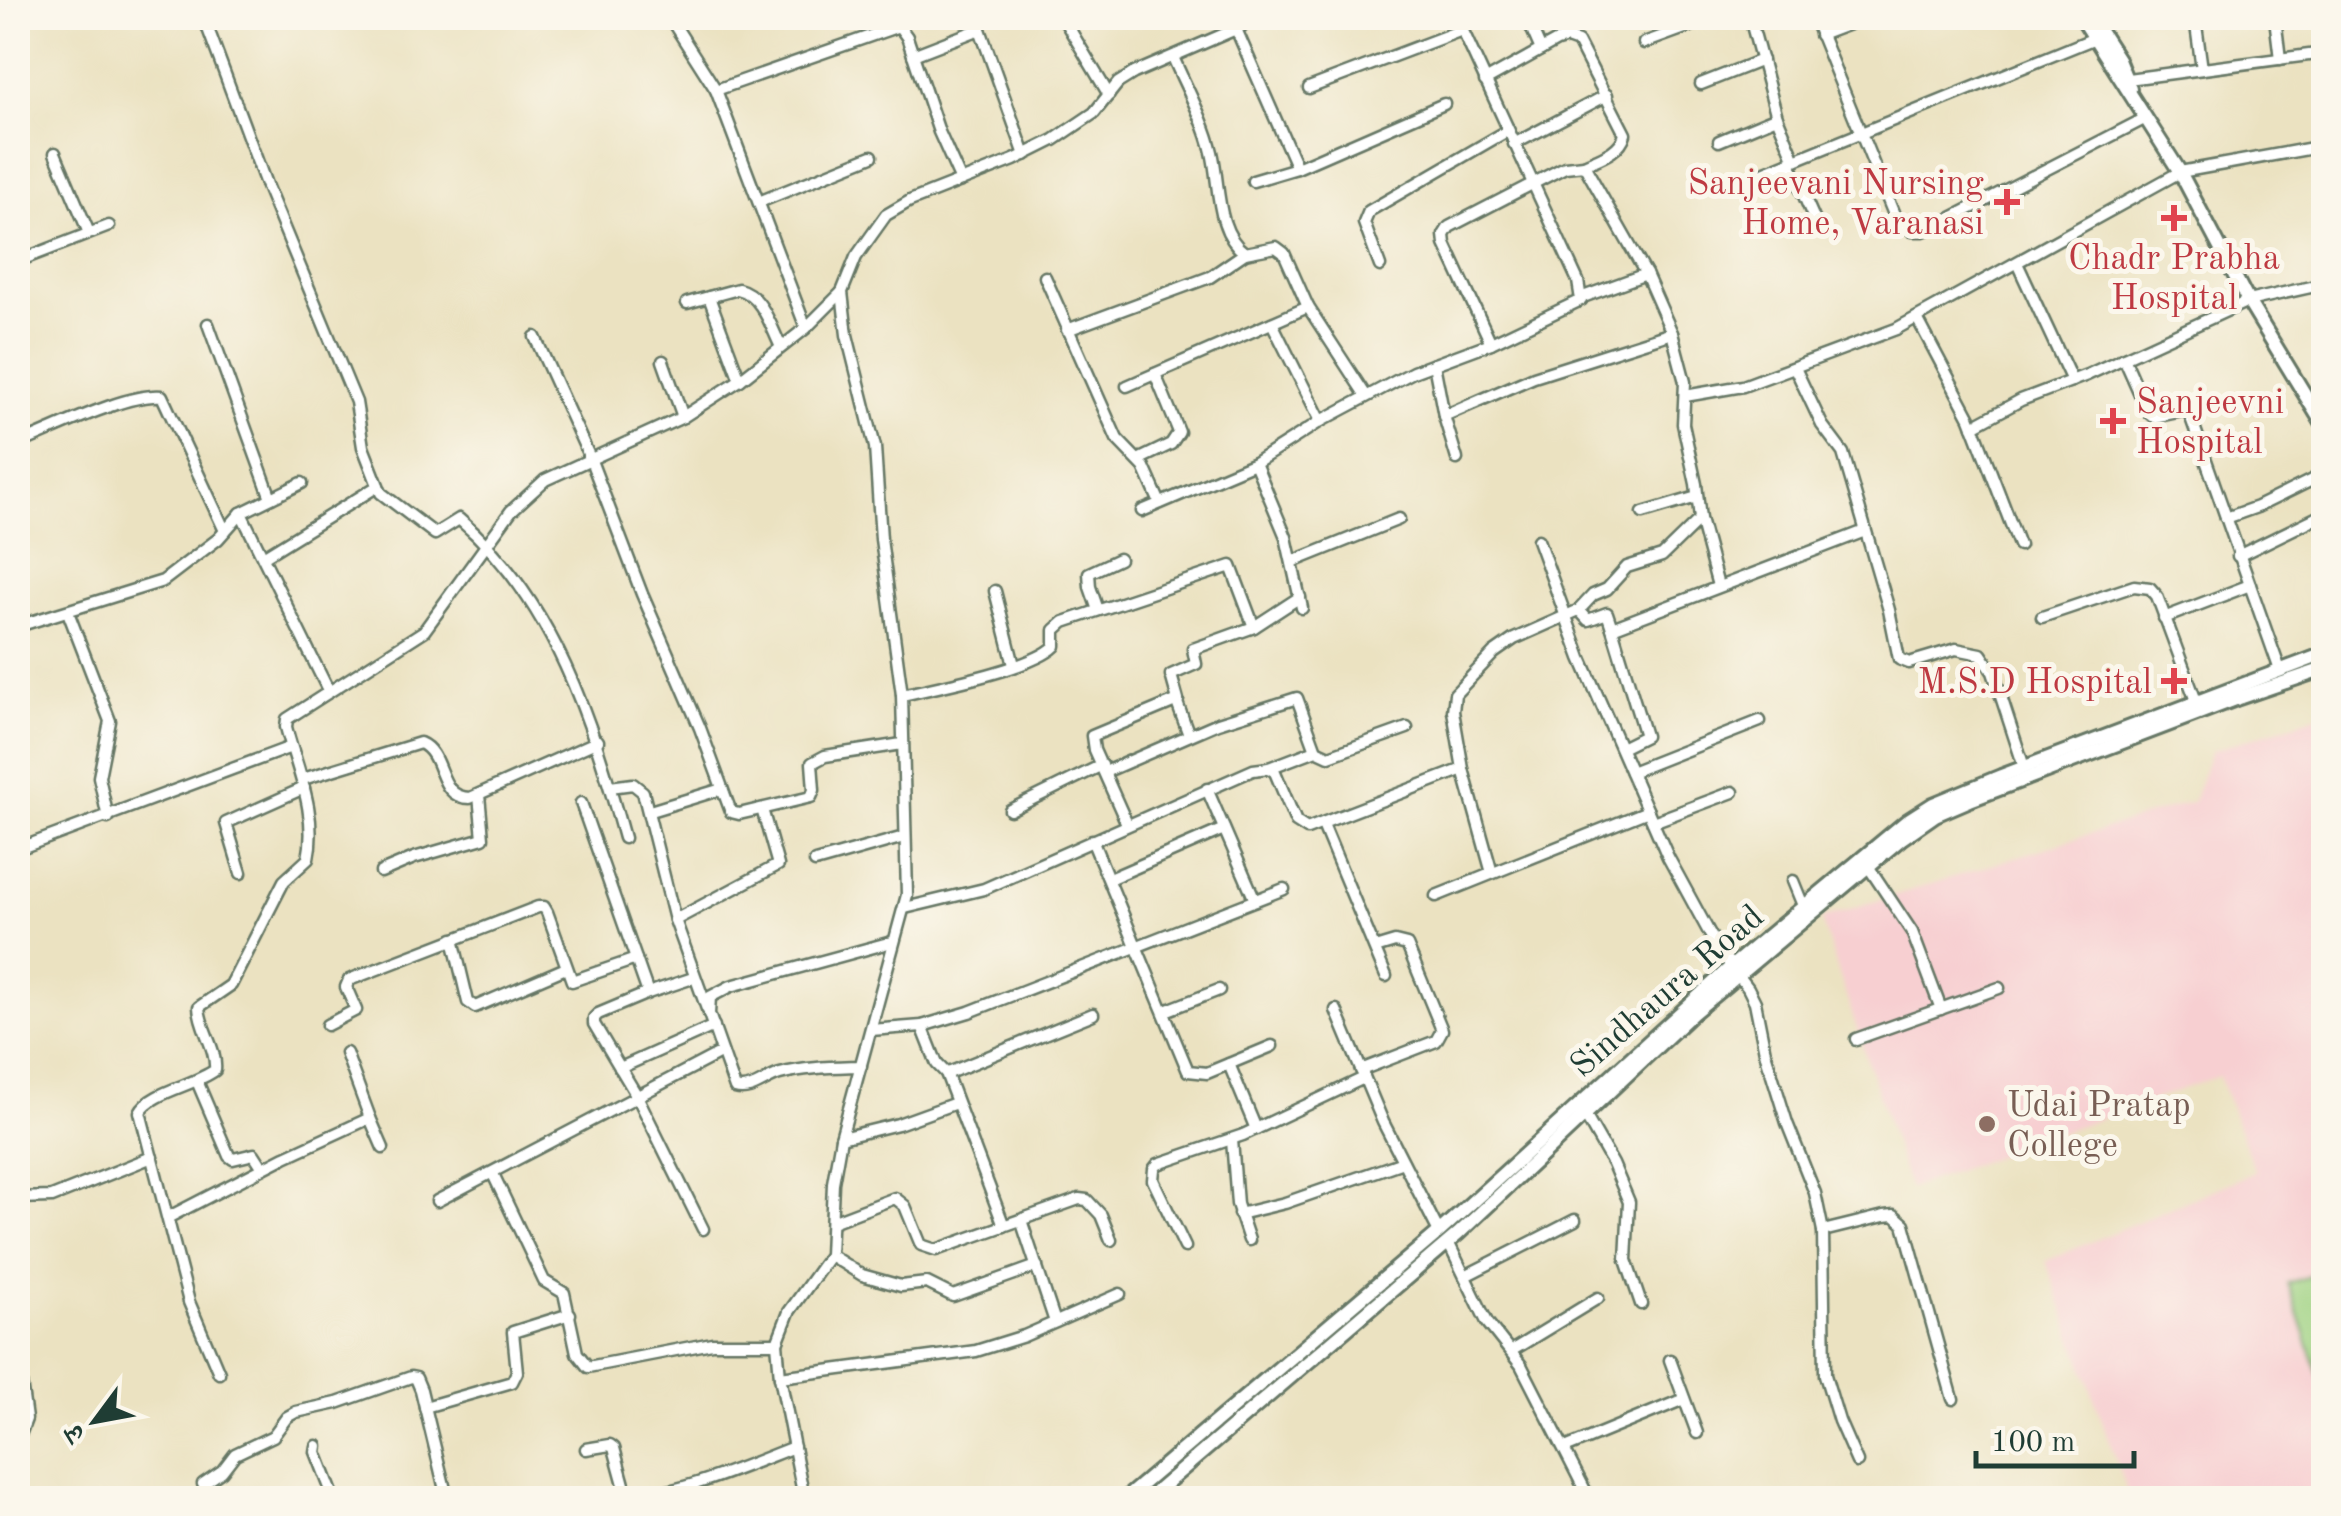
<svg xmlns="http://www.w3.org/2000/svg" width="2341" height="1516" font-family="'Old Standard TT','Noto Serif Devanagari',serif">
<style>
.built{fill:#f7cfd1}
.green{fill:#9ed181;stroke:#5e875a;stroke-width:2.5}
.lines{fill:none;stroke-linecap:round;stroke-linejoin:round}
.minor-casing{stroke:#667765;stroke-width:15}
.tertiary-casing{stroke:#667765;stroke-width:18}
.minor{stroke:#fff;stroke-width:10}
.tertiary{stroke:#fff;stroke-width:12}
.health-dot{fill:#e0444e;stroke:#fbf7ec;stroke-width:4}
.education-dot{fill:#8d6e63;stroke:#fbf7ec;stroke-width:4}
.labels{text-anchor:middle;stroke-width:10;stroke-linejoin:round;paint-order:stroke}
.health-label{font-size:35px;fill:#be3a42;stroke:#fbf7ec;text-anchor:end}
.street-label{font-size:35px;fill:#1f3d34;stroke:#fbf7ec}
.education-label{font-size:35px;fill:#785e54;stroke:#fbf7ec;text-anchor:start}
</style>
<rect width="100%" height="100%" fill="#fbf7ec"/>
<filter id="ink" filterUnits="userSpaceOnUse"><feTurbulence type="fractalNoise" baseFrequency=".01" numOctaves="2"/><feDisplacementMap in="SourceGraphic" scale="20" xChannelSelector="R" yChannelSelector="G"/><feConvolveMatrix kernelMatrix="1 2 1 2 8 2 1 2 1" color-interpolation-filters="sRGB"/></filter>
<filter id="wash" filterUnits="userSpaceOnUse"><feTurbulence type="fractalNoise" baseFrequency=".0048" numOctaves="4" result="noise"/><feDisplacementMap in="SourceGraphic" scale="40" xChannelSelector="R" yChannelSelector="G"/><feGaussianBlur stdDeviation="2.25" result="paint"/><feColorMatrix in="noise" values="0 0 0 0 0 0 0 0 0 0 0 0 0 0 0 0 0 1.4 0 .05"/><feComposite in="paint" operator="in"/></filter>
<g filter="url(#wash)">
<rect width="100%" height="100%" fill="#ebe2c1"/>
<path class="built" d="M2323 714V1498H2129L2046 1261 2255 1172 2219 1076 1909 1188 1821 919 2193 801 2211 751Z"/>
<path class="green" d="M2323 1272H2324L2323 1388 2288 1283Z"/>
</g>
<g filter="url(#ink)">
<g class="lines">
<defs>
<g id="minor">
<path d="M204 18 267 187 356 402 363 447 381 493 435 534 459 519C554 600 592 722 624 838"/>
<path d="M670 18 716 90 806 328"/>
<path d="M987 18 979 24 980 29 1025 155"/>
<path d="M1063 18 1109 95"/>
<path d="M1527 18 1541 50"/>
<path d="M1750 18 1777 117 1795 160"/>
<path d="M1814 18 1895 217 1912 231H1923L1942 223 2146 118"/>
<path d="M2195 18 2202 69"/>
<path d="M2275 18 2280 59"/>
<path d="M1236 29 1297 168"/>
<path d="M1820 35 1865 18"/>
<path d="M1644 43 1712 18"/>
<path d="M913 55 980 29"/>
<path d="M1173 57C1186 88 1204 119 1212 152 1220 184 1215 231 1245 253L1276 247 1284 253 1308 307 1366 396"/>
<path d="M2128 79 2324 53"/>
<path d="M1485 81 1557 41 1567 38 1578 42 1625 134C1620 152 1599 158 1584 165"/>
<path d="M1701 84 1762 60"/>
<path d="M1309 88 1462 30"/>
<path d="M716 90 899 26 907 37 939 132 961 181"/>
<path d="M1719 141 1777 117"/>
<path d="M1514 144 1607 95"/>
<path d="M55 153 89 233"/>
<path d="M1789 162 1819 230"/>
<path d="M1253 181 1297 168 1444 104"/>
<path d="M1731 186 2095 38"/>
<path d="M759 202 872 156"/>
<path d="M18 261 109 226"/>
<path d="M2017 263 2072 381"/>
<path d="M1380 266 1364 223 1369 211 1507 131"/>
<path d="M1045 277 1117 439 1144 467 1160 503"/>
<path d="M709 297 740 380"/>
<path d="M1583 297 1646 274"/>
<path d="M687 303 738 289C762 294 771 327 781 347"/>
<path d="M1917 318 1970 418 2019 545"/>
<path d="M1272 323 1321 421"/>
<path d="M208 324 271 498"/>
<path d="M1067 330 1210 277 1245 253"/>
<path d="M535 337 590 458 642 594 700 728 731 812 739 814 811 797 814 790 812 763 825 756 902 744"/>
<path d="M1491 343 1445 244 1444 235 1449 227 1565 167 1584 165 1646 274 1672 333 1685 382 1683 424 1696 484 1700 519 1718 586"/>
<path d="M2124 358 2148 412 2154 417 2187 410 2190 415 2280 670"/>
<path d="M663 361 683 417"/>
<path d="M1434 364 1444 416 1457 459"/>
<path d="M1795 368 1822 425 1843 453 1889 610 1899 659 1909 663 1956 649 1981 654 1993 672 2024 767"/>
<path d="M1127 386 1308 307"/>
<path d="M1685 396 1743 386 1896 329 2180 172 2324 146"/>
<path d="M1444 416 1534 377 1672 333"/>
<path d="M1973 426 2021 400 2087 375 2248 301 2324 284"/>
<path d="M18 444C54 430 125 393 162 396L225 531"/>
<path d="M1138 460 1171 444 1179 432 1155 374"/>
<path d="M1255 463 1286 537 1302 608"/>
<path d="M1142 511 1255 463 1321 421 1413 372 1491 343 1581 300 1578 281 1457 18"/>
<path d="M241 513 329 692"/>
<path d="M1643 513 1697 497"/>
<path d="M2226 518 2257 507 2324 474"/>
<path d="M1538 540 1581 658 1668 857 1717 947 1748 988 1755 1002 1765 1052 1787 1123 1815 1193 1823 1231 1825 1375 1839 1421 1857 1462"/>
<path d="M2238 556 2324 514"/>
<path d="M263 557 378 486"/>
<path d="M1292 562 1399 519"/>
<path d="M995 591 1014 665"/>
<path d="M1098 610 1090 587 1089 573 1119 559"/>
<path d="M1579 610 1588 620 1607 613 1612 628"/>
<path d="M68 612 110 721 99 777 108 818"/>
<path d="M2042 617 2134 586 2150 588 2157 596 2196 701"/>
<path d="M2164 618 2250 585"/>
<path d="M18 626 163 581 218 539 241 513 302 483"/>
<path d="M1254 627 1300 597"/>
<path d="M902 695C937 687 1032 669 1055 646V630L1064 622 1231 566 1254 627 1193 649 1196 664 1171 675 1178 700 1092 736 1094 750 1127 824"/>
<path d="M1176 700 1189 735"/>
<path d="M1621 748 1645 736 1612 628 1865 531"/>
<path d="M1269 768 1316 750 1329 756 1407 728"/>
<path d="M1105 772 1218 723 1297 698 1316 750"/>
<path d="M1631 772 1760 721"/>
<path d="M303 779 420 743C446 754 436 798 470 798L598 741"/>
<path d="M610 787 633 784 643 792 675 920 707 1009"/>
<path d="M1207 789 1255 900"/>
<path d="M581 803 648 993 598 1014 594 1018V1024L637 1096 703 1229"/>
<path d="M1010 810 1102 765"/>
<path d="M650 811 722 789"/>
<path d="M1653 822 1733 792"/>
<path d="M1323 825 1386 976"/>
<path d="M1092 840 1188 1071 1207 1073 1272 1046"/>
<path d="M18 849 291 747"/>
<path d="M815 862 904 837"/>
<path d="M1868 866 1912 932 1941 1009"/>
<path d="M381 872 414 858 483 838 479 795"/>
<path d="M241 873 226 823 304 788"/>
<path d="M1492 873 1463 769 1453 711 1455 694 1494 653 1514 639 1579 610 1593 595 1607 589 1627 567 1662 556 1700 519"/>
<path d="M1109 879 1224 829"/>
<path d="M1793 881 1804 908"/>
<path d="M1436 896 1648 811"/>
<path d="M905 908 984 889 1253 770 1269 768 1275 772 1296 822 1307 829 1463 769"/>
<path d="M675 920 778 865 762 809"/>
<path d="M453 939 468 1002 475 1007 566 968"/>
<path d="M648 993 693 978"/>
<path d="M1336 1010 1383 1122 1439 1232"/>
<path d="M1165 1011 1219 990"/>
<path d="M327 1025 356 1010 346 987 349 980 538 907H544L547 912 572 981 636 959"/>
<path d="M922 1026 937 1064 946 1073 951 1072 1093 1014"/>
<path d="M871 1030 922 1026 969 1012 1284 889"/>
<path d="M1856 1039 1999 988"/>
<path d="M1229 1064 1256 1129"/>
<path d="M861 1066C835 1067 806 1067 780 1074 765 1078 751 1093 735 1088L709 1014 710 997 731 986 892 942"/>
<path d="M620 1068 714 1026"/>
<path d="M1361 1070 1436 1041 1442 1030 1407 945 1395 942 1375 948"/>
<path d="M946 1073 1004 1226"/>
<path d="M197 1081 229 1156 233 1159 254 1154 263 1168"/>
<path d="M1585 1115 1613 1164 1629 1202 1626 1260 1641 1304"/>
<path d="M370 1118 383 1148"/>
<path d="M841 1138 898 1124 956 1103"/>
<path d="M1232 1140 1237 1204 1249 1240"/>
<path d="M493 1174 544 1281 564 1293 577 1353 588 1367 712 1343H777"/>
<path d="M18 1198 52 1197 152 1157"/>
<path d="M437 1201 722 1052"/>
<path d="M1239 1214 1285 1203 1403 1162"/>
<path d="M169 1217 285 1157 370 1118 346 1053"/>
<path d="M1021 1220 1055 1322"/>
<path d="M832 1222 895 1198 905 1206 921 1245 936 1250 1079 1199 1087 1200 1101 1215 1111 1240"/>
<path d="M1823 1231 1884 1216 1894 1215 1904 1224 1953 1399"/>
<path d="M1448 1242 1487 1322 1521 1365 1589 1498"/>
<path d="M1185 1247 1153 1180 1154 1169 1158 1164 1243 1135 1364 1078"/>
<path d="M830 1255 862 1275 901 1286 927 1283 953 1296 1037 1266"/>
<path d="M1465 1276 1575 1220"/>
<path d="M1511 1351 1598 1298"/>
<path d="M18 1360 26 1419 18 1440"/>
<path d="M1670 1360 1697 1433"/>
<path d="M219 1373 189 1302 140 1112C150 1092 196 1085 215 1070 217 1048 200 1029 199 1007L231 985 284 881 308 859C318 813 297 770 286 727L287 719 424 631 511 511 545 480 683 417 740 380 806 328 842 292"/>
<path d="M780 1377 976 1351 1024 1336 1120 1294"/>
<path d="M425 1407 512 1382 517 1372 513 1332 570 1314"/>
<path d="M317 1446 316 1452 334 1498"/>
<path d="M1565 1448 1684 1399"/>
<path d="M586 1449 610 1445 614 1448 625 1488 629 1493C666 1502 756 1461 794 1447"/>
<path d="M18 1493 20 1498"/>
<path d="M211 1498 203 1484 222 1471 235 1454 273 1436 287 1417 296 1412 337 1403 411 1377 416 1378 421 1390 447 1498"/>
<path d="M804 1498 780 1377 777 1343 789 1312 830 1255 833 1183 841 1138 907 895 902 695 881 539 875 447 847 335 842 292 856 257 886 215 910 201 1014 160 1054 140 1094 113 1118 83 1134 73 1236 29 1255 18"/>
<path d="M1572 1498 1587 1493"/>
</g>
<g id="tertiary">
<path d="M2082 18 2180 172 2248 301 2324 426"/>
<path d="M2098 28 2118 59 2130 89"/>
<path d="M1126 1498 1439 1232 1732 966 1908 820 1933 804 2001 776 2324 654"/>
<path d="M1149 1498 1458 1234 1693 1013 1902 838 1935 815 1970 800 2236 699 2324 669"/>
</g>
</defs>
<use href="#minor" class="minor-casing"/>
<use href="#tertiary" class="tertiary-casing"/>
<use href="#minor" class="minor"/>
<use href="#tertiary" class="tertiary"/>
</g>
</g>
<g class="health-dot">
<path d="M2002 187h10v10h10v10h-10v10h-10v-10h-10v-10h10z"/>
<path d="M2169 203h10v10h10v10h-10v10h-10v-10h-10v-10h10z"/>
<path d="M2108 406h10v10h10v10h-10v10h-10v-10h-10v-10h10z"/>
<path d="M2169 666h10v10h10v10h-10v10h-10v-10h-10v-10h10z"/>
</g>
<circle class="education-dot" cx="1987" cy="1124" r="10"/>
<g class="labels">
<g class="health-label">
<text x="1984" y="194">Sanjeevani Nursing<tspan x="1984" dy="40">Home, Varanasi</tspan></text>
<text x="2174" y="269" text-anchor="middle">Chadr Prabha<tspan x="2174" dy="40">Hospital</tspan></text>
<text x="2136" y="413" text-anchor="start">Sanjeevni<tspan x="2136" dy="40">Hospital</tspan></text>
<text x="2152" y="693">M.S.D Hospital</text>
</g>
<g class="street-label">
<text transform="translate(1666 990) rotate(-41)" y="12">Sindhaura Road</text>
</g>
<g class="education-label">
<text x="2007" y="1116">Udai Pratap<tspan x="2007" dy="40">College</tspan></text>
</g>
</g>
<rect width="2341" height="1516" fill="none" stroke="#fbf7ec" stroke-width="60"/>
<g transform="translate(95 1421) rotate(238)" stroke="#fbf7ec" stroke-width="8" paint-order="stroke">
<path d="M0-8L18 38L0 25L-18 38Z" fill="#1f3d34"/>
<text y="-15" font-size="28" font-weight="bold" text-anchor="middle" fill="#1f3d34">उ</text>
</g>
<path d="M1976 1451v15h158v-15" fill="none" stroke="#1f3d34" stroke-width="5"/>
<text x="1991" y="1451" font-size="30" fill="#1f3d34" stroke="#fbf7ec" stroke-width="8" paint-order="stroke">100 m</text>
</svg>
